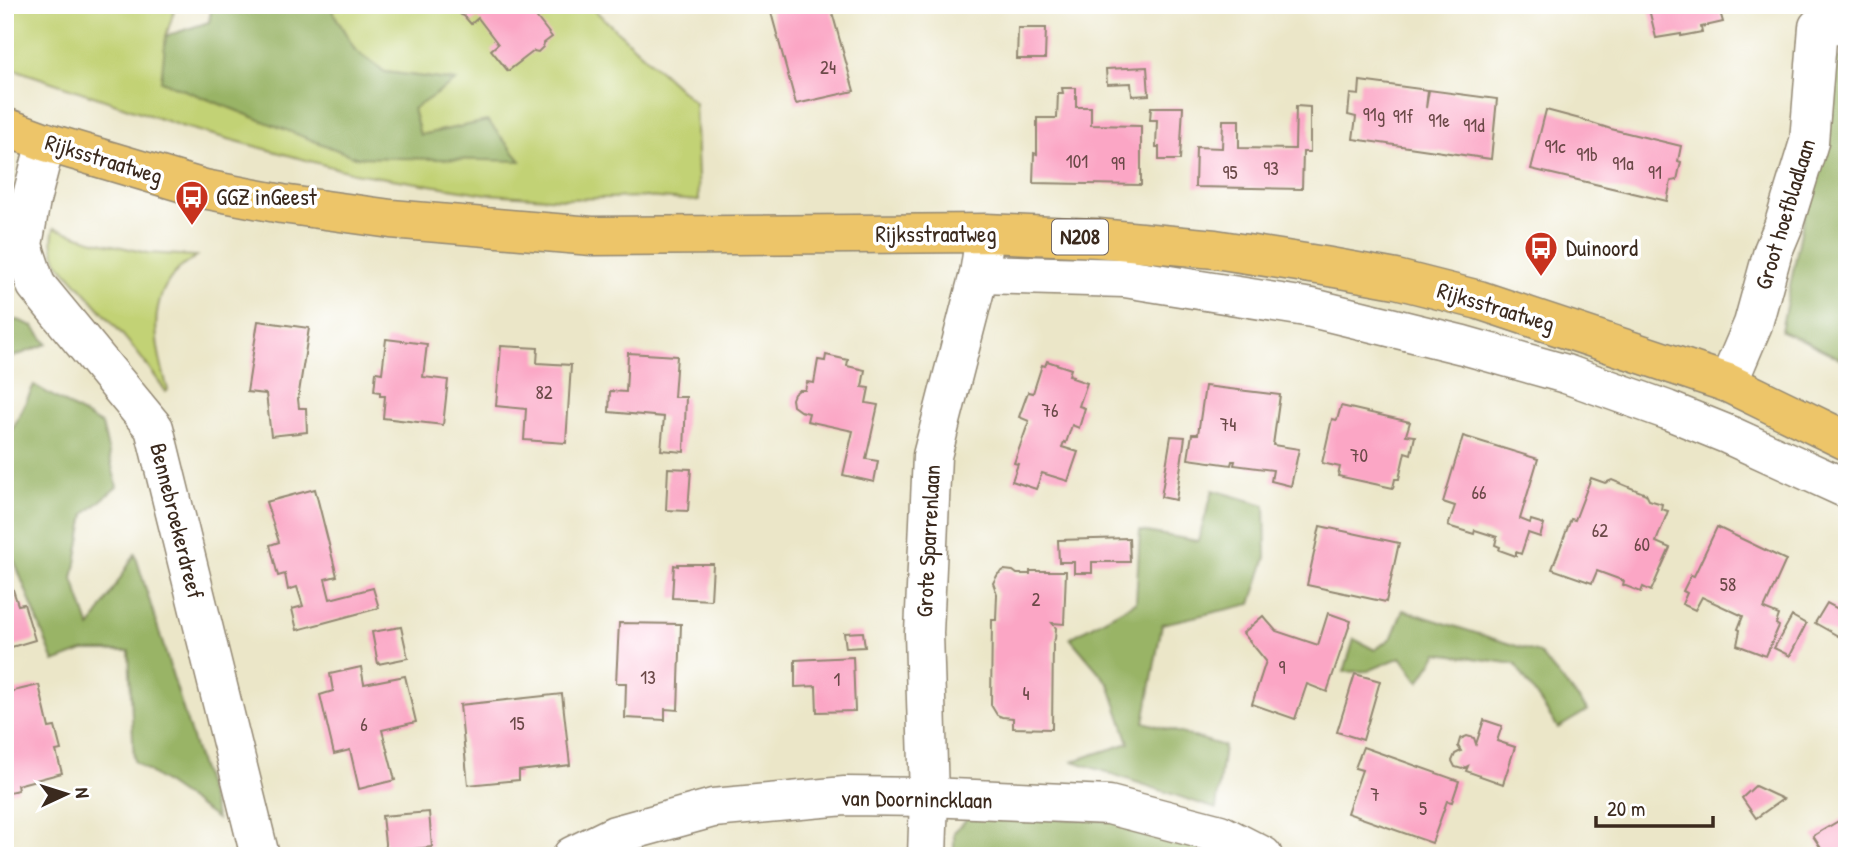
<svg xmlns="http://www.w3.org/2000/svg" width="1852" height="861" font-family="'Patrick Hand',sans-serif">
<style>
.green{fill:#c2d275;stroke:#7e7e4a;stroke-width:2}
.forest{fill:#99b466;stroke:#6a6f42;stroke-width:2}
.building{fill:#fba6c5}
.lines{fill:none;stroke-linecap:round;stroke-linejoin:round}
.minor-casing{stroke:#938873;stroke-width:41}
.major-casing{stroke:#938873;stroke-width:41}
.minor{stroke:#fff;stroke-width:38}
.major{stroke:#edc569;stroke-width:38}
.labels{text-anchor:middle;stroke-width:7;stroke-linejoin:round;paint-order:stroke}
.number-label{font-size:19px;fill:#6b4948}
.shield{fill:#fff;stroke:#766a62;stroke-width:2}
.shield-label{font-size:21px;font-weight:bold;fill:#3b2a1e}
.street-label{font-size:23px;fill:#3b2a1e;stroke:#fff}
.poi-label{font-size:23px;fill:#3b2a1e;stroke:#fff;text-anchor:start}
</style>
<rect width="100%" height="100%" fill="#fff"/>
<filter id="ink" filterUnits="userSpaceOnUse"><feTurbulence type="fractalNoise" baseFrequency=".0143" numOctaves="2"/><feDisplacementMap in="SourceGraphic" scale="14" xChannelSelector="R" yChannelSelector="G"/><feConvolveMatrix kernelMatrix="1 2 1 2 8 2 1 2 1" color-interpolation-filters="sRGB"/></filter>
<filter id="wash" filterUnits="userSpaceOnUse"><feTurbulence type="fractalNoise" baseFrequency=".00686" numOctaves="4" result="noise"/><feDisplacementMap in="SourceGraphic" scale="28" xChannelSelector="R" yChannelSelector="G"/><feGaussianBlur stdDeviation="1.57" result="paint"/><feColorMatrix in="noise" values="0 0 0 0 0 0 0 0 0 0 0 0 0 0 0 0 0 1.4 0 .05"/><feComposite in="paint" operator="in"/></filter>
<g filter="url(#wash)">
<rect width="100%" height="100%" fill="#ebe6c8"/>
<g class="green">
<path d="M14 5H164L175 8 166 36 162 81 355 157H401L487 121 420 135 413 109 455 81 385 72 355 50 329 5H589L695 103 699 201 645 197 564 199 487 194 354 173 184 127 5 66V43Z"/>
<path d="M54 228 91 240 147 253 197 256C191 260 185 264 179 269 144 302 157 350 168 390L166 392C135 345 95 304 58 262 52 249 51 241 54 228Z"/>
</g>
<g class="forest">
<path d="M212 5H329L355 50 385 72 456 81 413 109 420 135 488 121 521 161 355 157 161 81 166 36 209 22Z"/>
<path d="M1847 57V362L1803 340 1781 331 1836 59Z"/>
<path d="M18 320 33 326 47 344 5 360V321Z"/>
<path d="M34 385 102 425 117 487 85 514 73 579 90 628 135 554 217 819 134 761 129 651H83L54 662 5 537V445Z"/>
<path d="M1213 490 1265 505 1266 557 1251 604 1162 624 1144 722 1224 746 1216 809 1073 761 1129 743 1109 684 1070 638 1136 602 1140 531 1198 541Z"/>
<path d="M1403 610 1539 653 1588 710 1558 728 1515 664 1438 653 1419 682 1401 657 1368 671 1344 672 1354 639 1375 650 1392 637Z"/>
<path d="M971 815 1116 821 1166 835 1224 856H954V832Z"/>
</g>
<g id="blocks">
<g class="building">
<path d="M454 5H527L552 37 544 43 543 47 538 52 534 51 508 71 491 50 498 44 478 18 471 24 464 16 461 15 454 8Z"/>
<path d="M769 5H830L854 91 796 104Z"/>
<path d="M1648 5H1718L1723 22 1701 27 1702 32 1681 36V34L1656 38Z"/>
<path d="M1018 28H1046L1045 59H1017Z"/>
<path d="M1147 67 1149 95 1132 96 1131 83 1107 84 1106 69Z"/>
<path d="M1360 81 1428 90 1426 108 1429 90 1497 99 1491 159 1353 139 1356 117 1348 115 1350 94 1359 95Z"/>
<path d="M1062 88H1076V107H1091V125L1141 126V185L1033 183 1034 153 1037 154V118H1057L1058 93H1063Z"/>
<path d="M1296 106 1310 107V152H1303L1302 189 1195 187 1196 147 1222 148 1223 120H1239V148L1295 149Z"/>
<path d="M1151 107H1183L1180 160H1159V147H1156L1157 120H1150Z"/>
<path d="M1546 110 1580 119 1611 129 1681 146 1678 161 1681 162 1677 180 1671 181 1667 201 1531 169Z"/>
<path d="M258 321 309 328 298 399 299 408H306L307 432 271 436 266 394 247 392Z"/>
<path d="M386 339 427 344 423 377 448 380 443 425 383 418 385 396H380V392L374 391 376 372 382 373Z"/>
<path d="M501 346 538 348 537 363 571 365 566 443 524 440 526 409 496 406Z"/>
<path d="M628 353 677 356 674 397H686L684 452 661 450 664 417 609 412 610 391 626 392Z"/>
<path d="M826 355 848 360 847 366 865 370 862 387 869 388 866 403 878 405 866 459 878 461 874 482 843 475 853 431 807 421 809 413 800 411 793 406 792 399 794 394 799 390H805L807 382 814 383 818 360 825 361Z"/>
<path d="M1047 361 1071 369 1069 375 1073 376 1072 378 1087 383 1079 406 1085 408 1079 428 1072 425 1066 443 1064 442 1062 447 1078 452 1068 481 1042 473 1036 489 1012 481 1018 464 1014 463 1029 421 1019 417 1028 392 1033 393 1042 365 1045 366Z"/>
<path d="M1205 386 1280 395 1273 445 1299 449 1291 486 1271 481 1273 470 1234 465 1235 461H1232L1231 465 1188 459 1192 434H1198Z"/>
<path d="M1341 406 1410 422 1406 435 1415 436 1411 454 1405 452 1399 479H1395L1393 488 1338 476 1340 467 1322 463 1332 419 1337 420Z"/>
<path d="M1171 436 1185 437 1176 500 1161 497Z"/>
<path d="M1463 436 1538 459 1520 519 1530 523 1531 520 1544 524 1540 537 1528 533 1521 554 1516 552V556L1499 550 1500 547 1495 545 1497 537 1475 530 1474 534 1448 526 1455 506 1443 502Z"/>
<path d="M668 468 691 469 688 511 666 510Z"/>
<path d="M1591 478 1605 483 1612 480 1646 494 1649 500 1662 504 1661 509 1668 511 1656 542 1670 548 1651 591 1643 587 1641 592 1623 585 1624 581 1597 571 1592 583 1552 569 1571 519 1575 520Z"/>
<path d="M315 489 337 576 325 579 330 599 373 588 379 608 297 630 292 609 303 606 297 587 288 590 285 574 278 576 270 545 279 542 266 502Z"/>
<path d="M1320 526 1399 543 1386 602 1307 585Z"/>
<path d="M1717 527 1786 560 1764 609 1779 615 1776 624 1779 626 1766 656 1737 645 1740 630 1738 629 1743 616 1702 597 1695 610 1682 604 1687 593 1683 591 1691 575 1694 576Z"/>
<path d="M1129 538 1130 562H1092V573H1074V562H1059L1058 540Z"/>
<path d="M678 564H713L711 600 672 598 674 565 678 566Z"/>
<path d="M5 565 18 605 24 604 35 640 5 649Z"/>
<path d="M1004 570 1013 571 1017 574H1030V571H1066L1064 624 1052 623 1056 628 1055 639 1053 642 1052 729 1013 728V718L1002 717 997 715 991 705 992 620H996L997 594 993 583 998 574Z"/>
<path d="M1847 595V641L1815 623 1827 603 1838 609Z"/>
<path d="M1328 613 1351 621 1327 692 1307 684 1295 719 1252 704 1266 661 1243 633 1263 616 1276 631 1318 645Z"/>
<path d="M1792 616 1806 624 1790 656 1774 648Z"/>
<path d="M619 623 681 624 678 710 665 709V720L625 718 626 683H616Z"/>
<path d="M401 627 408 658 378 664 372 632Z"/>
<path d="M863 632 865 647 846 648 844 633Z"/>
<path d="M853 657 855 711 817 712 816 686 795 687V660Z"/>
<path d="M361 667 364 684 405 676 416 722 382 730 395 780 359 789 350 750 334 754 320 695 333 691 330 674Z"/>
<path d="M1355 674 1380 681 1363 740 1337 732Z"/>
<path d="M39 685 49 728 55 727 61 750 56 751 62 773 17 785 18 790 5 793V693Z"/>
<path d="M562 694 570 765 519 771V780L468 785 460 705Z"/>
<path d="M1484 720 1502 726 1497 741 1515 747 1503 784 1466 771 1468 766 1462 769 1455 767 1452 761 1455 754 1461 751 1458 746 1460 739 1467 736 1474 738 1476 744Z"/>
<path d="M1363 747 1459 781 1452 802 1447 801 1432 843 1347 813 1362 770 1355 768Z"/>
<path d="M1755 786 1783 799 1756 818 1742 798Z"/>
<path d="M429 812 432 847 386 852 382 816Z"/>
<path d="M1847 816V856H1826L1813 836Z"/>
</g>
</g>
</g>
<g filter="url(#ink)">
<use href="#blocks" fill-opacity="0" stroke="#938873" stroke-width="2"/>
<g class="lines">
<defs>
<g id="minor">
<path d="M46 142 31 200 23 245 36 285 154 428 260 856"/>
<path d="M979 274 1125 278 1312 308 1463 345 1566 374 1667 410 1729 435 1847 489"/>
<path d="M1728 383 1753 324 1773 251 1783 227 1809 142 1818 27 1847 24"/>
<path d="M572 856 615 835 713 808 845 796 929 797 1109 805 1220 834 1263 856"/>
<path d="M927 856 929 797 924 633 932 456 979 274 983 248"/>
</g>
<path id="major" d="M5 127 46 142 204 189 282 204 391 219 592 236 986 233 1098 238 1215 249 1324 266 1396 279 1479 300 1728 383 1847 441"/>
</defs>
<use href="#minor" class="minor-casing"/>
<use href="#major" class="major-casing"/>
<use href="#minor" class="minor"/>
<use href="#major" class="major"/>
</g>
</g>
<defs>
<symbol id="bus-pin" viewBox="-11 -11 22 30"><path d="M0 17L-7.5 6A9.5 9.5 0 1 1 7.5 6Z" fill="#c8321e" stroke="#fff"/><path d="M-5-6H5V4H4V6H2V4H-2V6H-4V4H-5ZM-3.5-4V0h7V-4ZM-3.5 1.2v1.5H-2V1.2ZM2 1.2v1.5H3.5V1.2Z" fill="#fff"/></symbol>
</defs>
<g fill-rule="evenodd">
<use href="#bus-pin" x="173" y="178" width="38" height="52"/>
<use href="#bus-pin" x="1522" y="229" width="38" height="52"/>
</g>
<g class="labels">
<g class="number-label">
<text x="828" y="74">24</text>
<text x="1374" y="121">91g</text>
<text x="1403" y="123">91f</text>
<text x="1439" y="127">91e</text>
<text x="1474" y="132">91d</text>
<text x="1555" y="153">91c</text>
<text x="1587" y="161">91b</text>
<text x="1077" y="168">101</text>
<text x="1118" y="170">99</text>
<text x="1623" y="170">91a</text>
<text x="1271" y="175">93</text>
<text x="1230" y="179">95</text>
<text x="1655" y="179">91</text>
<text x="544" y="399">82</text>
<text x="1050" y="417">76</text>
<text x="1228" y="431">74</text>
<text x="1359" y="462">70</text>
<text x="1479" y="499">66</text>
<text x="1600" y="537">62</text>
<text x="1642" y="551">60</text>
<text x="1728" y="591">58</text>
<text x="1036" y="606">2</text>
<text x="1282" y="674">9</text>
<text x="648" y="684">13</text>
<text x="837" y="686">1</text>
<text x="1026" y="700">4</text>
<text x="517" y="730">15</text>
<text x="364" y="731">6</text>
<text x="1375" y="801">7</text>
<text x="1423" y="815">5</text>
</g>
<rect class="shield" x="1052" y="219.5" width="56" height="35" rx="5"/>
<g class="shield-label">
<text x="1080" y="244">N208</text>
</g>
<g class="street-label">
<text transform="translate(104 159) rotate(17)" y="8">Rijksstraatweg</text>
<text transform="translate(1785 214) rotate(-73)" y="8">Groot hoefbladlaan</text>
<text x="936" y="242">Rijksstraatweg</text>
<text transform="translate(1496 307) rotate(17)" y="8">Rijksstraatweg</text>
<text transform="translate(177 521) rotate(76)" y="8">Bennebroekerdreef</text>
<text transform="translate(928 541) rotate(-87)" y="8">Grote Sparrenlaan</text>
<text transform="translate(917 799) rotate(1)" y="8">van Doornincklaan</text>
</g>
<g class="poi-label">
<text x="216" y="205">GGZ inGeest</text>
<text x="1566" y="256">Duinoord</text>
</g>
</g>
<rect width="1852" height="861" fill="none" stroke="#fff" stroke-width="28"/>
<g transform="translate(66 794) rotate(86)" stroke="#ffffff" stroke-width="5" paint-order="stroke">
<path d="M0-5L12 26L0 18L-12 26Z" fill="#3b2a1e"/>
<text y="-10" font-size="19" font-weight="bold" text-anchor="middle" fill="#3b2a1e">N</text>
</g>
<path d="M1596 816v10h117v-10" fill="none" stroke="#3b2a1e" stroke-width="3.5"/>
<text x="1607" y="816" font-size="21" fill="#3b2a1e" stroke="#ffffff" stroke-width="5" paint-order="stroke">20 m</text>
</svg>
